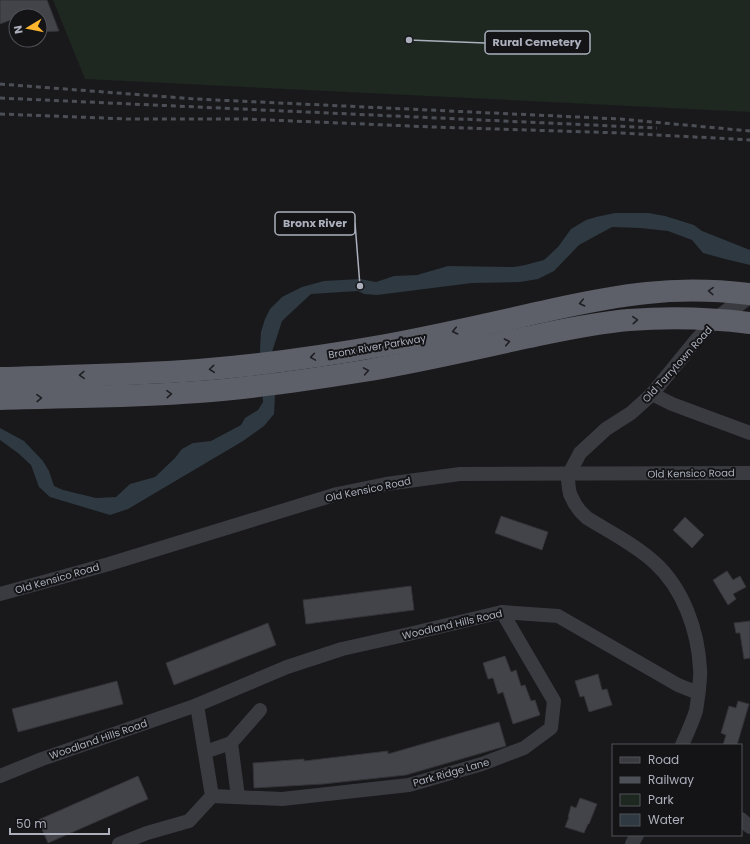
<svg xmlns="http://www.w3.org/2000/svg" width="750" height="844" font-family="Poppins,sans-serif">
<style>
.green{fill:#1e2720}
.water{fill:#2e3941}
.building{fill:#434449;stroke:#333338}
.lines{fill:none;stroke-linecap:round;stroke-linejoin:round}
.minor{stroke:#3a3b41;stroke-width:14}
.tertiary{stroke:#3a3b41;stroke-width:17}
.trunk{stroke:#5e6069;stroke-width:22}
.rail{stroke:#4d4f56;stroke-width:3;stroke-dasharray:5 4;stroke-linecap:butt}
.oneway{stroke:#1f1f23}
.labels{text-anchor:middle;stroke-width:4;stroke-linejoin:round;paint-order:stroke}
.street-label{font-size:10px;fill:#abb0bc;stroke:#141417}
.leader{fill:none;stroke:#abb0bc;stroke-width:1.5}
.callout-dot{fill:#abb0bc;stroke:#141417;stroke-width:1.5}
.callout{fill:#141417;stroke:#abb0bc;stroke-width:1.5}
.callout-label{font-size:11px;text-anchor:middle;font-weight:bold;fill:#abb0bc}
</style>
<rect width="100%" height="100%" fill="#19191c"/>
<path class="green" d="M53 0H750V112L85 79Z"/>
<path class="water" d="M615 213H648L665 216 694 225 702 231 750 250V265L725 259 703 253 692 240 668 231 640 228 612 227 579 245 554 271 538 279 520 282 472 283 377 295 364 294 358 291 311 294 282 321 272 352 275 395 274 414 264 426 243 441 128 509 110 515 50 497 39 487 31 465 18 453 0 440V428L24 441 43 461 49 471 54 486 63 490 96 498 116 497 130 484 155 477 175 458 182 449 193 443 211 441 241 425 245 418 258 410 263 402 260 349 261 332 265 319 270 309 282 297 302 287 324 281 360 279 376 282 394 276 417 275 448 266 514 267 525 265 544 260 558 247 571 229 586 220 596 217Z"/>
<g class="building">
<path d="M0 0H47L59 31 40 32V16H16V18L0 24Z"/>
<path d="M501 516 548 532 542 550 495 533Z"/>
<path d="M685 517 704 535 692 548 673 530Z"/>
<path d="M727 571 733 580 740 576 746 587 733 594 736 599 728 605 713 580Z"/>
<path d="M411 586 414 610 306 624 303 600Z"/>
<path d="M750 621V658L744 659 740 633H736L734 623Z"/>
<path d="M268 623 276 645 174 685 166 663Z"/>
<path d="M505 656 511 672 516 670 521 686 525 685 531 701 535 700 540 715 513 724 503 692 498 694 493 678 488 679 483 663Z"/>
<path d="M598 674 602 690 607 689 612 705 589 712 584 696 580 697 575 681Z"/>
<path d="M117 681 123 704 18 732 12 709Z"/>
<path d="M738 701 749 704 737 745H723L726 735 721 733 729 706 736 708Z"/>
<path d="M499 722 506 746 406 775 323 784 254 788 253 763 304 759V761L388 751V754Z"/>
<path d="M138 776 148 799 48 843 38 820Z"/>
<path d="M580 798 597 804 589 824H588L584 833 565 827 569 817H568L571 806 576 808Z"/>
</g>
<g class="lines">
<g class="minor">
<path d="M652 394 672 404 750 433"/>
<path d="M0 594 109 564 337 494 386 484 460 474 750 473"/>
<path d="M682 745C687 734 692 723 696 711 697 704 698 697 699 690 699 683 701 676 700 669 698 630 683 588 654 562 634 544 610 532 587 518L580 511 575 504 570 494 569 489 568 480 569 474 580 453 606 429 631 413 652 394 697 339 716 320"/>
<path d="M205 752 231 743"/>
<path d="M0 776 42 759 197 705 287 667 342 649 409 634 502 612 558 616 678 685 698 693"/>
<path d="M212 796 282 799 409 785 482 764 524 748 551 728 554 701 502 612"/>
<path d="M238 797 231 743 260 710"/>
<path d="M741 819 750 827"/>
<path d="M119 844 147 833 189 821 212 796 197 705"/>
<path d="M632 844 637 835"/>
</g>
<path class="tertiary" d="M716 320 750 295"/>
<g class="trunk">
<path d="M0 378C66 376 132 375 198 370 261 365 324 356 386 345 441 335 496 322 550 310 582 303 615 296 647 293 682 289 716 290 750 294"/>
<path d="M0 399C66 397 132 397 198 392 253 388 308 380 364 371 417 362 470 350 524 338 558 331 593 323 629 320 669 317 710 318 750 323"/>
</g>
<g class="rail">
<path d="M0 84 195 99 620 119 750 131"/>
<path d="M0 98 657 128"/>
<path d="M0 114 128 119H246L433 127 622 133 750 140"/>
</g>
</g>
<defs><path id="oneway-chevron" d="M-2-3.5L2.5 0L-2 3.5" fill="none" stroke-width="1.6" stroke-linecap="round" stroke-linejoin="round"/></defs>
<g class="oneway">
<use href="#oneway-chevron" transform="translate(711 291) rotate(-178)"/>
<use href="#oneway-chevron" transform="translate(582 303) rotate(168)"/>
<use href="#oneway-chevron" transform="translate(635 320) rotate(-4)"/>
<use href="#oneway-chevron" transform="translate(455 331) rotate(168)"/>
<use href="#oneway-chevron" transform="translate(507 342) rotate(-12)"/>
<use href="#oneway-chevron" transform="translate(313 357) rotate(171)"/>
<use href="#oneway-chevron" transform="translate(212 369) rotate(175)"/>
<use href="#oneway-chevron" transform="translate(366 371) rotate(-10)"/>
<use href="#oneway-chevron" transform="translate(82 375) rotate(178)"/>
<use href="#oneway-chevron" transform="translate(169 394) rotate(-3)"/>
<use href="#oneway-chevron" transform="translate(39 398) rotate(-2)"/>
</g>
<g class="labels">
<g class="street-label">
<text transform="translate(377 346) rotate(-10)" y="4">Bronx River Parkway</text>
<text transform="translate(677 364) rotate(-48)" y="4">Old Tarrytown Road</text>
<text transform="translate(691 473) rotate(-1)" y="4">Old Kensico Road</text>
<text transform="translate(368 489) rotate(-12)" y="4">Old Kensico Road</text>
<text transform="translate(57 578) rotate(-16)" y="4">Old Kensico Road</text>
<text transform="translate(452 624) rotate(-13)" y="4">Woodland Hills Road</text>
<text transform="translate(98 739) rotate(-19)" y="4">Woodland Hills Road</text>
<text transform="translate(451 772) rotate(-16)" y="4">Park Ridge Lane</text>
</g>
</g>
<path class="leader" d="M409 40L485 43M360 286L355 223"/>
<g class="callout-dot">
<circle cx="409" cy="40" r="4"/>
<circle cx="360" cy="286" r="4"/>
</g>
<g class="callout">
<rect x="485" y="31" width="105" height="23" rx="4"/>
<rect x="275" y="212" width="80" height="23" rx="4"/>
</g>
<g class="callout-label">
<text x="537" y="46">Rural Cemetery</text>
<text x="315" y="227">Bronx River</text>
</g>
<rect x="612" y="744" width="130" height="92" fill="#141417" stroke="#505259"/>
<rect x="620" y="757" width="20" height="6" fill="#3a3b41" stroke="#505259"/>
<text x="648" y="764" font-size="12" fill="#abb0bc">Road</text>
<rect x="620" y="777" width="20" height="6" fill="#4d4f56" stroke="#505259"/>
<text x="648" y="784" font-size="12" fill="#abb0bc">Railway</text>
<rect x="620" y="794" width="20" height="12" fill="#1e2720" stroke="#505259"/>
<text x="648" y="804" font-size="12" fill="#abb0bc">Park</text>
<rect x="620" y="814" width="20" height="12" fill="#2e3941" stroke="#505259"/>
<text x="648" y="824" font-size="12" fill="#abb0bc">Water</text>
<g transform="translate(28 28) rotate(260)"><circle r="19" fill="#141417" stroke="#505259"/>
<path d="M0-3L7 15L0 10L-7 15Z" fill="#feb52e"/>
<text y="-6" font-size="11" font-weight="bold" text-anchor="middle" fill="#abb0bc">N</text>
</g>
<path d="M10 828v6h99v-6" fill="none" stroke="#abb0bc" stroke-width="2"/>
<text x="16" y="828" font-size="12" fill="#abb0bc" stroke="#141417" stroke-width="3" paint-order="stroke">50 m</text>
</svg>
